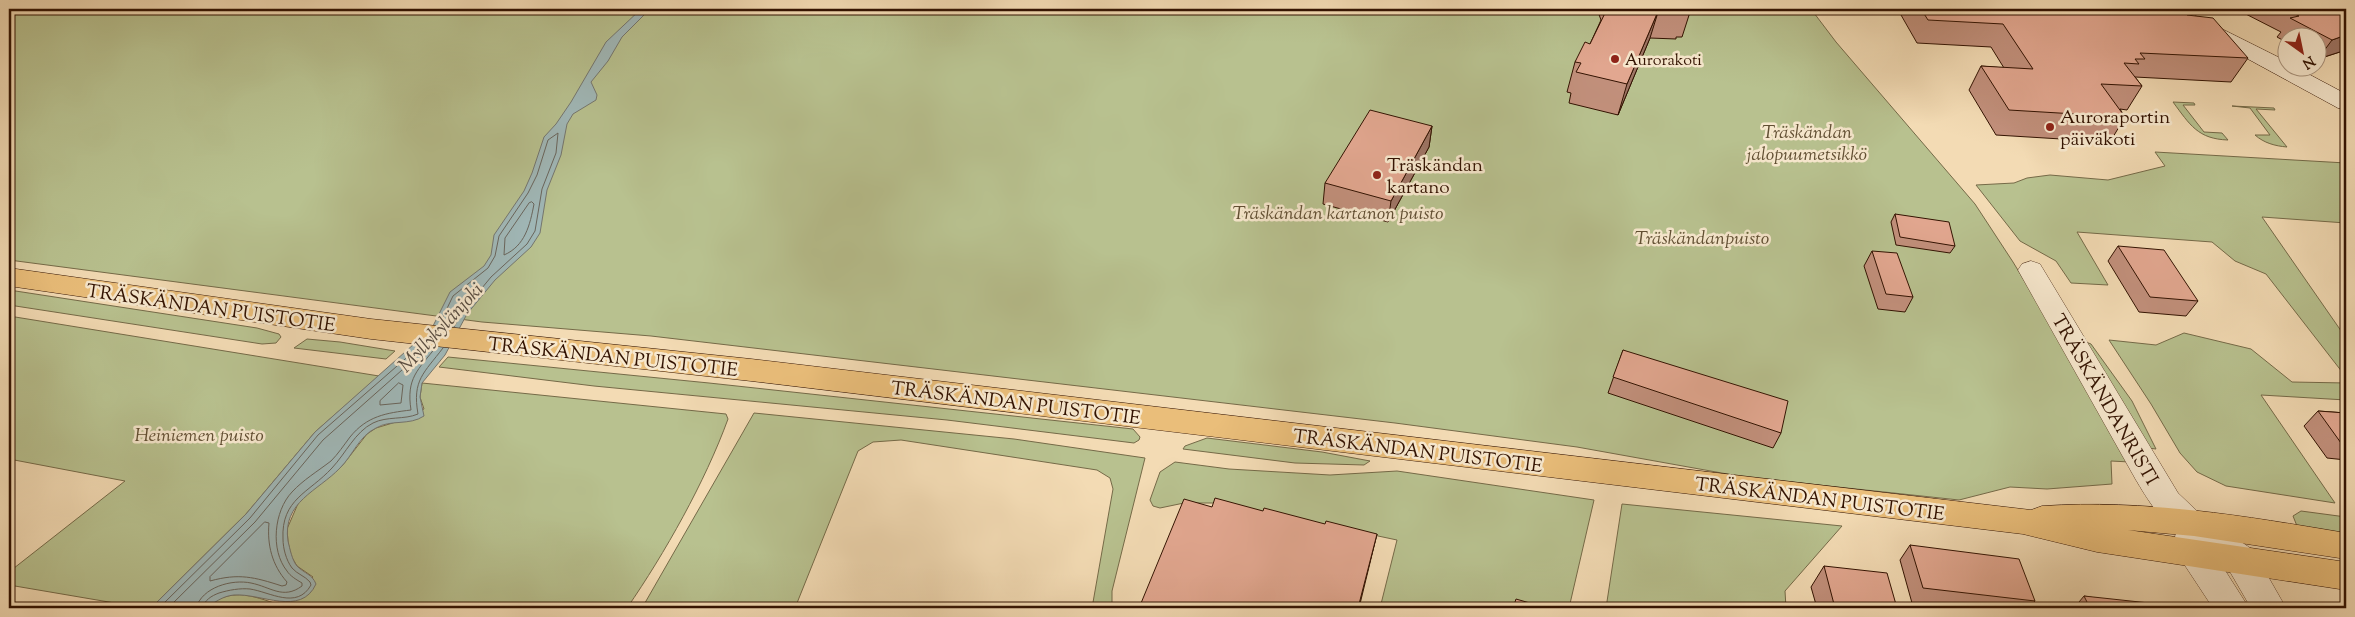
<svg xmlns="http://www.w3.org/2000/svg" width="2355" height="617" font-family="'Sorts Mill Goudy',serif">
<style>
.green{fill:#b8c18f;stroke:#756a48}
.water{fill:#a0b8b8;stroke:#74766f}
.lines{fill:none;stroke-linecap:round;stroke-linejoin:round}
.shore{stroke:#69655c;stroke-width:1}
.minor-casing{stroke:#62442e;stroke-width:1}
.tertiary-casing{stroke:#62442e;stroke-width:1}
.secondary-casing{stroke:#321201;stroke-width:1}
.primary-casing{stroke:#321201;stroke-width:1}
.minor{fill:#f7e8ce;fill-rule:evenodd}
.tertiary{fill:#f7e8ce;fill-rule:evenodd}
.secondary{fill:#f7e8ce;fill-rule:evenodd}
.primary{fill:#eabe7a;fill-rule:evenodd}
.wall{fill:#c2907c;stroke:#321201}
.shaded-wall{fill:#9e7565;stroke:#321201}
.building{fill:#e2a790;stroke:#321201}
.poi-dot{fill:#8f2418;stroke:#f7e8ce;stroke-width:2}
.labels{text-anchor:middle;stroke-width:5;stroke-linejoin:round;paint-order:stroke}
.far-poi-label{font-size:16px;fill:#321201;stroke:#f7e8ce;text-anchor:start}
.poi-label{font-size:19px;fill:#321201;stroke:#f7e8ce;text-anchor:start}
.park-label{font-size:19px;font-style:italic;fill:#614f33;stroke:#f7e8ce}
.street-label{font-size:19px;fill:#321201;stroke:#f7e8ce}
.water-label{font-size:20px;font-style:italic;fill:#584c41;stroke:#f7e8ce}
</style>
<rect width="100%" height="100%" fill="#f3dbb4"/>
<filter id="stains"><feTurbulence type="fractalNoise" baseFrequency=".004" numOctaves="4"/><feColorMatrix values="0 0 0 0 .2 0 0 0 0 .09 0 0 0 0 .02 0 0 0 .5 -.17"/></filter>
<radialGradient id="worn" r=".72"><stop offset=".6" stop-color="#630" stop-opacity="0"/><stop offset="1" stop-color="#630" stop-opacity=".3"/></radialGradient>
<g class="green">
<path d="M9 9H1811L1836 42 1975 204 2013 262 2078 369 2130 462 2111 461 2112 484 2047 489 2010 487 1959 500 1744 477 1577 447 1395 423 651 336 482 322 9 260Z"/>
<path d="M2173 102 2194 103 2195 105H2183L2204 132 2222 133 2228 140C2198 139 2190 125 2173 102Z"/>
<path d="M2232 106 2274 108 2275 110 2256 109 2287 147C2275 146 2264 143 2255 135H2270L2250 108Z"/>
<path d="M2155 152 2346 163V223L2262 217 2346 338V377L2266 274 2235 261 2212 242 2077 232 2108 285 2071 283 2056 261 2020 241 1976 185 2014 183 2027 178 2050 175 2108 180 2165 166Z"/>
<path d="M9 290 257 328 279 334 281 337 276 343 262 344 9 305Z"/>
<path d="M9 316 379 376 315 432 246 514 151 608H144L9 585V572L125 481 9 459Z"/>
<path d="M2184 333 2251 349 2292 382 2346 383V400L2261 395 2335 503 2226 486 2197 472 2180 453 2151 404 2109 340 2156 345Z"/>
<path d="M307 339 340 342 395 351 386 359 294 348Z"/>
<path d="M2086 342 2091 344 2132 401 2156 449 2148 448Z"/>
<path d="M448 357 709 383 1133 429 1140 437 1139 440 1134 443 947 420 594 386 439 367Z"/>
<path d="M422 383 726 414 728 419C705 482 665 553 627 608H204C232 587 250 595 280 605L313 577 297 566 291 556 288 542 287 529 300 499 342 466 367 434 376 428 396 422 424 409 420 397Z"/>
<path d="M754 413 1014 439 1145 458 1112 591V608H1092L1113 489 1110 478 1097 470 901 440 873 442 858 451 795 608H642Z"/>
<path d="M1207 438 1322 452 1370 461 1364 465 1295 463 1183 449 1185 446Z"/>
<path d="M1175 462 1229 469 1330 475 1397 471 1594 500 1569 608H1380L1397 540 1222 503H1184L1160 508 1153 506 1150 500 1160 472Z"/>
<path d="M1622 504 1842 526 1785 591 1786 608H1606Z"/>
<path d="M2301 511 2346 517V534L2297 526 2293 516Z"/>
</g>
<path class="water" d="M641 9H650L622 37 608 61 591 82 597 95 596 100 573 114 567 124 561 155 547 190 540 233 531 247 495 280 467 314 445 355 422 383 420 397 424 416C409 426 391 419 376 428 359 436 353 455 340 468 318 491 282 502 288 541 290 549 292 560 297 566 305 574 312 574 316 584 301 617 261 593 234 595 222 596 215 603 206 607 198 611 162 608 151 608L246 514 315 432 432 328 450 292 484 266 491 255 494 235 524 191 532 173 544 137 556 124 571 102 606 42Z"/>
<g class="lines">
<g class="shore">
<path d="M532 202 534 204C530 225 525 246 504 255L505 238 529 203Z"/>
<path d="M439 325 453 296 488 268 495 256 499 236 528 193 537 175 548 140 558 133 556 153 542 189 535 231 527 244 491 277 463 311 454 327"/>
<path d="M399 383 403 385 401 403 380 405V401Z"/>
<path d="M265 522 269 523C267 545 272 565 287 582L286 585 282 586C254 577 239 573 210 581V577Z"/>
<path d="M159 608 250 518 318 435 420 346"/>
<path d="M168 608 255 522 323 440 428 347"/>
<path d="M196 608C202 587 232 579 251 583 271 587 283 600 302 586V583C297 580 290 576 287 571 270 550 274 511 292 492 303 480 318 471 331 461 338 454 344 445 350 437 367 416 386 413 411 410 406 378 418 370 436 347"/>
<path d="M202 608C205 600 211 596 219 593 229 590 240 588 250 589 270 592 297 610 311 585L310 582C305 576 297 574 292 568 286 560 283 548 283 539 281 499 309 493 332 468 346 453 355 432 373 423 387 416 404 420 418 414 412 380 424 373 443 348"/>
</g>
<defs>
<path id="minor" d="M2031 261 2040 264 2178 493 2199 513 2204 522 2199 531C2196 532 2191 535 2188 535 2168 535 2145 495 2136 480L2018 270 2022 264Z"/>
<path id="tertiary" d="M2188 509 2199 513 2253 550 2286 608H2251L2229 570 2221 564 2249 608H2213L2184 564 2175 536 2177 532 2172 522 2177 513Z"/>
<path id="secondary" d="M2156 9H2182L2288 62V68H2297L2346 94V110L2338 108 2213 40 2159 13Z"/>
<path id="primary" d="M9 268 371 319 751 359 2031 510 2042 506C2145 499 2245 516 2346 533V559L2194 536 2128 530 2346 562V590L2097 552 2023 534 751 381 371 339 9 286Z"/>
</defs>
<use href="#minor" class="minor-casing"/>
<use href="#tertiary" class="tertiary-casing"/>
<use href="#secondary" class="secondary-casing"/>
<use href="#primary" class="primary-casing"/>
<use href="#minor" class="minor"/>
<use href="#tertiary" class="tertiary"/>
<use href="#secondary" class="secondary"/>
<use href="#primary" class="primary"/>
</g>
<g class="wall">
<path d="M1597 9H1691L1682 37H1676V39L1650 38 1618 115 1569 103 1571 93 1567 92 1575 62 1590 44 1601 20Z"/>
<path d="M1903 9H2182L2187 15 2248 58 2231 82 2135 77 2142 86 2127 110 2120 109 2125 117 2110 142 1996 135 1969 90 1981 66 2004 68 1991 47 1917 43 1901 15Z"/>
<path d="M2236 9H2346V50L2318 59V38H2288V43L2277 37 2281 32Z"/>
<path d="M1432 126 1429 147 1388 222 1323 204 1325 183Z"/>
<path d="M1895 214 1955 246 1950 253 1896 245 1891 222Z"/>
<path d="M2118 246 2198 301 2186 316 2139 312 2108 261Z"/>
<path d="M1872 251 1913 297 1905 312 1878 309 1864 266Z"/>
<path d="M1623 350 1781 433 1773 448 1608 393Z"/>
<path d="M2318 411 2346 413V460L2327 458 2304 426Z"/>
<path d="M1910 545 2035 601 2029 608H1961L1912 603 1900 560Z"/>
<path d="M1824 566 1897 608H1817L1811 587Z"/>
<path d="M2084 596 2152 608H2074Z"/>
</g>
<g class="shaded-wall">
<path d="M1659 9 1650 38 1618 115 1627 84Z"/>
<path d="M2346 35V50L2318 59 2332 40Z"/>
<path d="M1432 126 1429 147 1388 222 1391 201Z"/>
<path d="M1377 534 1359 608H1358Z"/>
</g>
<g class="building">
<path d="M1607 9H1659L1627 84 1576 72 1581 63 1575 62 1585 42 1590 44Z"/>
<path d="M1921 9H2182L2187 15 2213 18 2248 58 2140 53 2145 59H2135L2139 64 2124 63 2142 86 2101 84 2125 117 2009 110 1981 66 2033 69 2003 24 1928 20Z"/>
<path d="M2285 9H2346V35L2332 40 2290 18 2299 16Z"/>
<path d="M1370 110 1432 126 1391 201 1325 183Z"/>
<path d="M1895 214 1949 222 1955 246 1900 237Z"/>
<path d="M2118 246 2164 250 2198 301 2150 297Z"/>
<path d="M1872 251 1897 253 1913 297 1886 294Z"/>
<path d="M1623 350 1788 401 1781 433 1613 377Z"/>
<path d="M2318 411 2346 413V444L2341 443Z"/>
<path d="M1215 498 1263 511 1264 508 1325 524 1326 521 1377 534 1358 608H1139L1184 499 1212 507Z"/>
<path d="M1910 545 2019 559 2035 601 1923 588Z"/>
<path d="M1824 566 1887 573 1897 608H1835Z"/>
<path d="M2084 596 2149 603 2152 608H2090Z"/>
<path d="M1516 599 1547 608H1513Z"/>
</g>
<g class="poi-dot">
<circle cx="1615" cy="59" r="5"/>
<circle cx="2050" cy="127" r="5"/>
<circle cx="1377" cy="175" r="5"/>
</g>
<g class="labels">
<g class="far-poi-label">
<text x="1625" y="65">Aurorakoti</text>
</g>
<g class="poi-label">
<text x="2060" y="123">Auroraportin<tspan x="2060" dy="22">päiväkoti</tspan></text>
<text x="1387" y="171">Träskändan<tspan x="1387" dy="22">kartano</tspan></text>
</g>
<g class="park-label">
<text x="1807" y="138">Träskändan<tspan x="1807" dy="22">jalopuumetsikkö</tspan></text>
<text x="1338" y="219">Träskändan kartanon puisto</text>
<text x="1702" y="244">Träskändanpuisto</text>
<text x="199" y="441">Heiniemen puisto</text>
</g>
<g class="street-label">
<text transform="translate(211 307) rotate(8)" y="7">TRÄSKÄNDAN PUISTOTIE</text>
<text transform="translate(613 356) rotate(6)" y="7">TRÄSKÄNDAN PUISTOTIE</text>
<text transform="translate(2106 399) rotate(60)" y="7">TRÄSKÄNDANRISTI</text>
<text transform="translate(1016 402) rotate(7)" y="7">TRÄSKÄNDAN PUISTOTIE</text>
<text transform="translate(1418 450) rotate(7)" y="7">TRÄSKÄNDAN PUISTOTIE</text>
<text transform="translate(1820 498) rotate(7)" y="7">TRÄSKÄNDAN PUISTOTIE</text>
</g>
<g class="water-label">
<text transform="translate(440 327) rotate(-47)" y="7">Myllykylänjoki</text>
</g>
</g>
<rect width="2355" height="617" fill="none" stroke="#f3dbb4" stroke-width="30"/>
<rect x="10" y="10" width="2335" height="597" fill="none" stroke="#321201" stroke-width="2.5"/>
<rect x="15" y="15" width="2325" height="587" fill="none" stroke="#321201"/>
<g transform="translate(2302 52) rotate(147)"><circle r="24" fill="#f7e8ce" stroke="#a8927c"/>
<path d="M0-4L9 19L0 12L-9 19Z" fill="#8f2418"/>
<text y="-8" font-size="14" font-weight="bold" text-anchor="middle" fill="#321201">N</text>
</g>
<rect width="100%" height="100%" filter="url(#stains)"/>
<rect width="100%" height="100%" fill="url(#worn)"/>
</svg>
